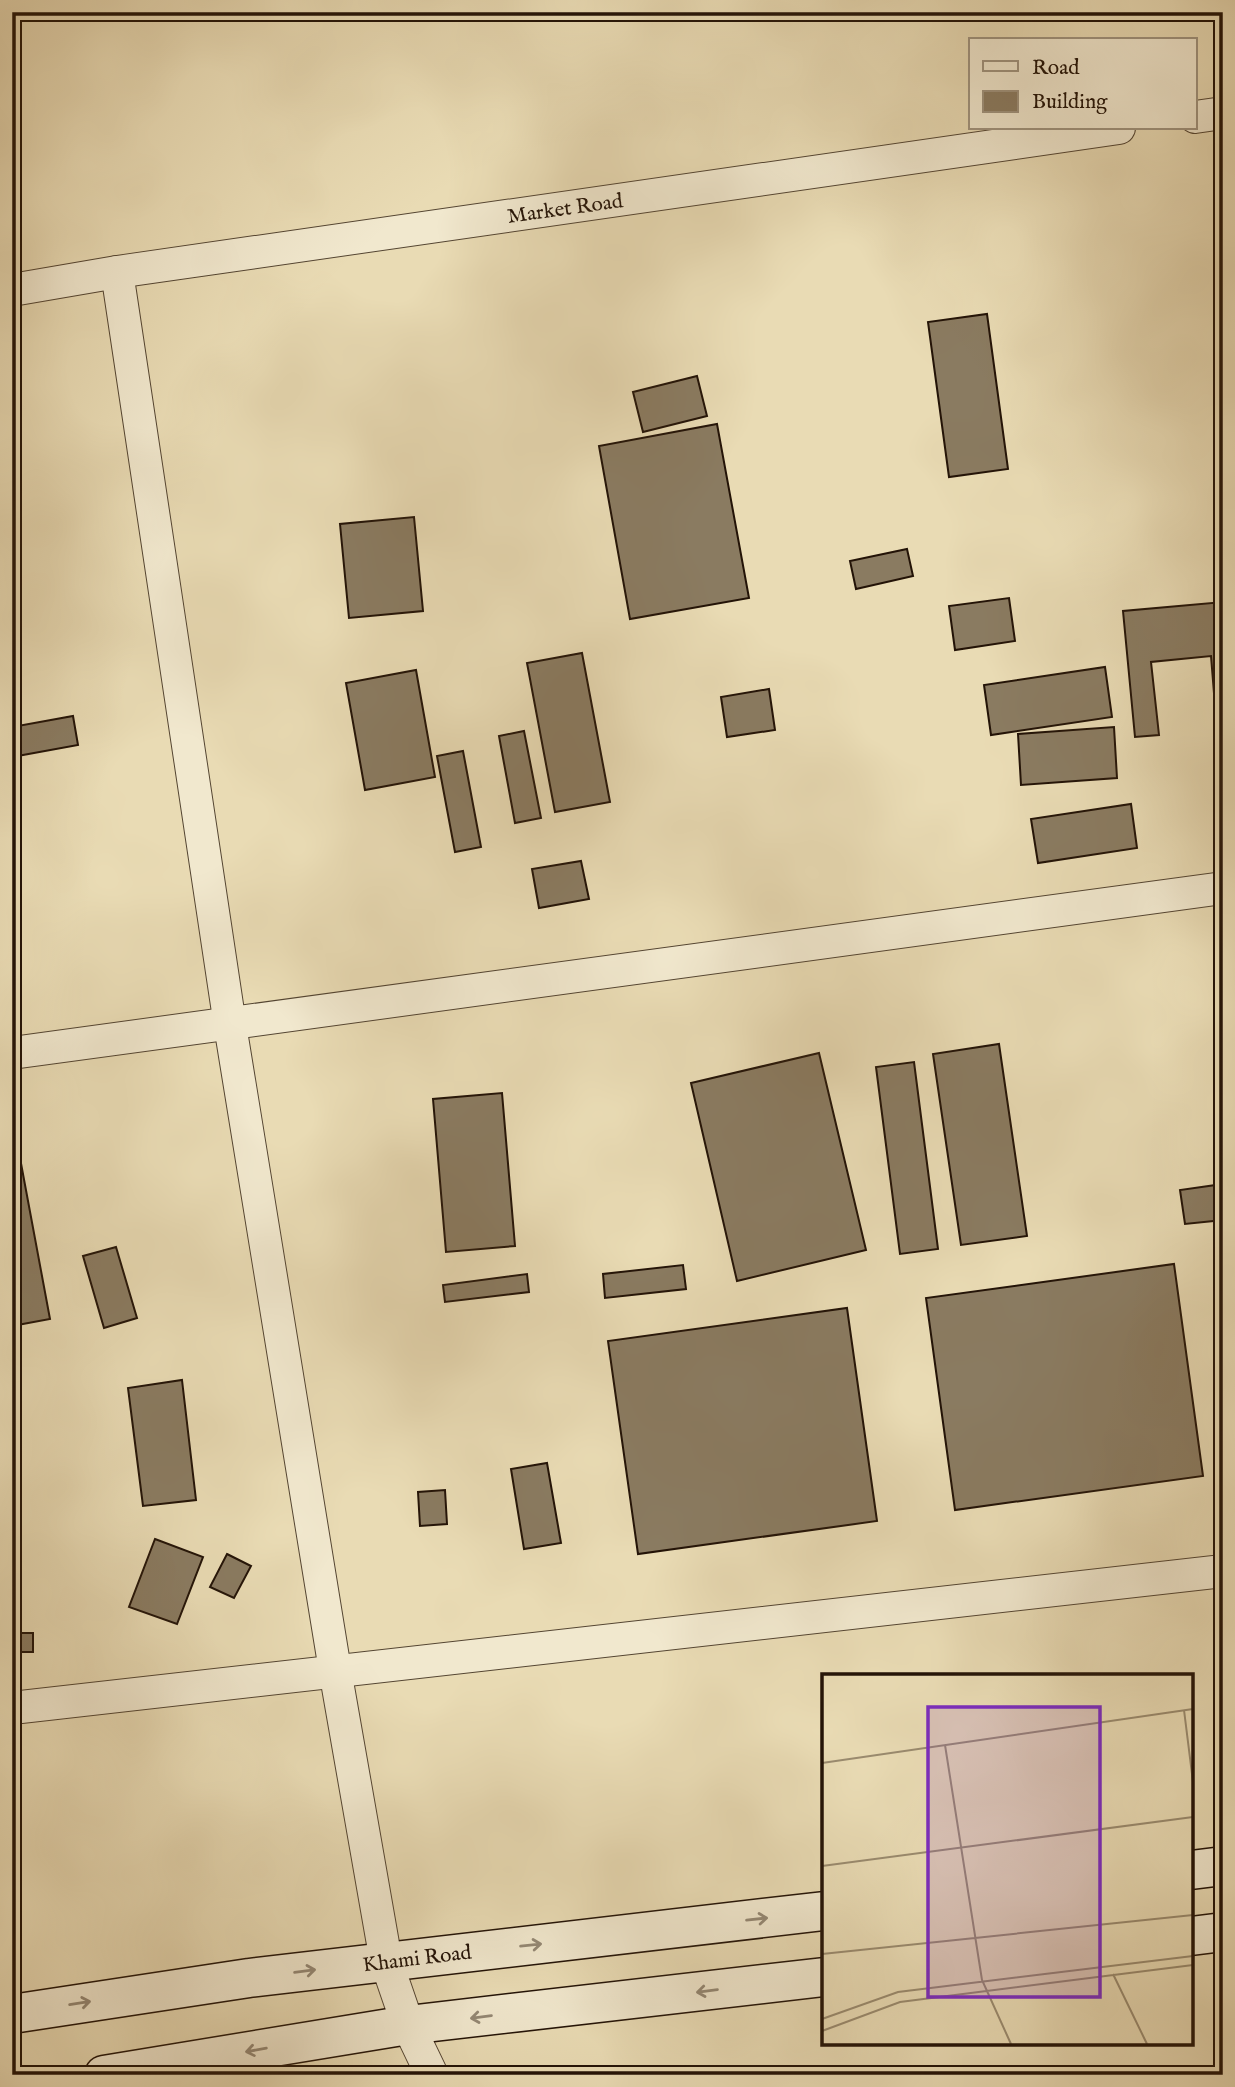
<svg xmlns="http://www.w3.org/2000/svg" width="1235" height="2087" font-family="'IM FELL English',serif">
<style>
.building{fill:#8a7b61;stroke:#231307;stroke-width:2}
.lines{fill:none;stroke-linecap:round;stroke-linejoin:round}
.street-casing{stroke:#544532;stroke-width:34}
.secondary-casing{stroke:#231307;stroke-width:41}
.street{stroke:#f1e8ce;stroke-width:32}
.secondary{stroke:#f1e8ce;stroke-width:38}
.oneway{stroke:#948874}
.labels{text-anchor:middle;stroke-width:7;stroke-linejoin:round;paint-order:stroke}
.street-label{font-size:21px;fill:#231307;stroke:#f1e8ce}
.inset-road{fill:none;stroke:#9a8b6f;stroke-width:2}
.view{fill:#7b2cbf;fill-opacity:0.15;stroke:#7b2cbf;stroke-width:3.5}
.inset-edge{fill:none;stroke:#231307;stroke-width:3.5}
</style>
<rect width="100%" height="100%" fill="#e9dbb4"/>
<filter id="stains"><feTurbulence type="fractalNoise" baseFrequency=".00286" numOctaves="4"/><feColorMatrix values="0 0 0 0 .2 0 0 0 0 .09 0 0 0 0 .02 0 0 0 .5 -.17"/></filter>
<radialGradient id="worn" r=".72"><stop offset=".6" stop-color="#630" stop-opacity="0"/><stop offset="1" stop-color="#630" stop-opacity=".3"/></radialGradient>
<g class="building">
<path d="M987 314 1008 469 949 477 928 322Z"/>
<path d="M697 376 707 416 643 432 633 392Z"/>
<path d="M717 424 749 598 630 619 599 446Z"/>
<path d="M414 517 423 611 349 618 340 524Z"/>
<path d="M907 549 913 576 856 589 850 561Z"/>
<path d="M1009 598 1015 641 955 650 949 606Z"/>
<path d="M1223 602V718H1216L1211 656 1151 662 1159 735 1135 737 1123 611Z"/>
<path d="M582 653 610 802 555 812 527 663Z"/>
<path d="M1105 667 1112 717 991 735 984 685Z"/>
<path d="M416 670 435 777 365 790 346 683Z"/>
<path d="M769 689 775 730 727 737 721 697Z"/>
<path d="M73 716 78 745 12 757V727Z"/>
<path d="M1114 727 1117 778 1021 785 1018 734Z"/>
<path d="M524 731 541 818 515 823 499 736Z"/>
<path d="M463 751 481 847 455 852 437 756Z"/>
<path d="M1131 804 1137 848 1038 863 1031 819Z"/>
<path d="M581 861 589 899 539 908 532 869Z"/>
<path d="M999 1044 1027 1236 961 1245 933 1054Z"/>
<path d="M819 1053 866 1250 737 1281 691 1083Z"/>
<path d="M914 1062 938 1249 900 1254 876 1067Z"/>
<path d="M502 1093 515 1246 446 1252 433 1099Z"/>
<path d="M20 1158 50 1319 12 1326V1160Z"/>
<path d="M1223 1184V1220L1185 1224 1180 1190Z"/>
<path d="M116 1247 137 1318 104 1328 83 1256Z"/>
<path d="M1174 1264 1203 1476 955 1510 926 1298Z"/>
<path d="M683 1265 686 1289 605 1298 603 1274Z"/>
<path d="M527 1274 529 1292 445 1302 443 1285Z"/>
<path d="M847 1308 877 1521 638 1554 608 1341Z"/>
<path d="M182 1380 196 1500 143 1506 128 1388Z"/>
<path d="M547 1463 561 1543 524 1549 511 1469Z"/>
<path d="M445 1490 447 1524 420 1526 418 1492Z"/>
<path d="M155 1539 203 1557 177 1624 129 1607Z"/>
<path d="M227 1554 251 1566 234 1598 210 1587Z"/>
<rect x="13" y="1633" width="20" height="19"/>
</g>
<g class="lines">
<defs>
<g id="street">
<path d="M1195 117 1223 113"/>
<path d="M117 272 230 1025 335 1670 386 1961 408 2025 432 2075"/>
<path d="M12 290 117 272 1119 128"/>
<path d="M12 1053 1223 888"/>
<path d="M12 1708 1223 1571"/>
</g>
<g id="secondary">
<path d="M1191 1870 1223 1866"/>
<path d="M1191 1936 1223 1932"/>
<path d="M12 2014 249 1978 824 1911"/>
<path d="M104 2075 408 2025 824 1977"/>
</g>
</defs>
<use href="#street" class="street-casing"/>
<use href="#secondary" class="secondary-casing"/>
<use href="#street" class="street"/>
<use href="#secondary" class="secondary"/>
</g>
<defs><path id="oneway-shaft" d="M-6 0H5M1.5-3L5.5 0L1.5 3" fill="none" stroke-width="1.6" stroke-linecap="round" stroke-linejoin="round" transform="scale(1.75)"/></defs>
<g class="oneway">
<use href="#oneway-shaft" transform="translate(757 1919) rotate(-6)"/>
<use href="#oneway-shaft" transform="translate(531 1945) rotate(-6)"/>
<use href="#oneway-shaft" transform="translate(305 1971) rotate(-7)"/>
<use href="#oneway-shaft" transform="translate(707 1991) rotate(173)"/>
<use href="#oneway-shaft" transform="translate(80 2003) rotate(-9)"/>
<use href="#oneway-shaft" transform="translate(481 2017) rotate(173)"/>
<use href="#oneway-shaft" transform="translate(256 2050) rotate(170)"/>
</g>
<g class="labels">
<g class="street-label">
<text transform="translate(565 208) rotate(-8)" y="7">Market Road</text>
<text transform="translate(417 1958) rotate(-7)" y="7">Khami Road</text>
</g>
</g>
<g transform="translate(822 1674)">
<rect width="371" height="371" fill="#e9dbb4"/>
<path class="inset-road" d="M362 36 371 108M123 71 160 306 189 370M0 89 371 35M0 192 371 143M0 280 371 241M291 300 325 370M0 345 76 318 371 282M0 357 78 328 371 291"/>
<path class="view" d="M106 33H278V323H106Z"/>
<rect width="371" height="371" class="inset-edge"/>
</g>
<rect width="1235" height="2087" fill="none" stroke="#e9dbb4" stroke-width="42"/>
<rect x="14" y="14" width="1207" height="2059" fill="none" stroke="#231307" stroke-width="3.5"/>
<rect x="21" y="21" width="1193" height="2045" fill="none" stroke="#231307" stroke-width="2"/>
<rect x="969" y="38" width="228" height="91" fill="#f1e8ce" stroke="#9f937e" stroke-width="2"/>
<rect x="983" y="61" width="35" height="10" fill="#f1e8ce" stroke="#9f937e" stroke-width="2"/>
<text x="1032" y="74" font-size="21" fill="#231307">Road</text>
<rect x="983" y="91" width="35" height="21" fill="#8a7b61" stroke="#9f937e" stroke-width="2"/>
<text x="1032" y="108" font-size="21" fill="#231307">Building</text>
<rect width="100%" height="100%" filter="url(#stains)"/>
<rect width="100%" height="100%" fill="url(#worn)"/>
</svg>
